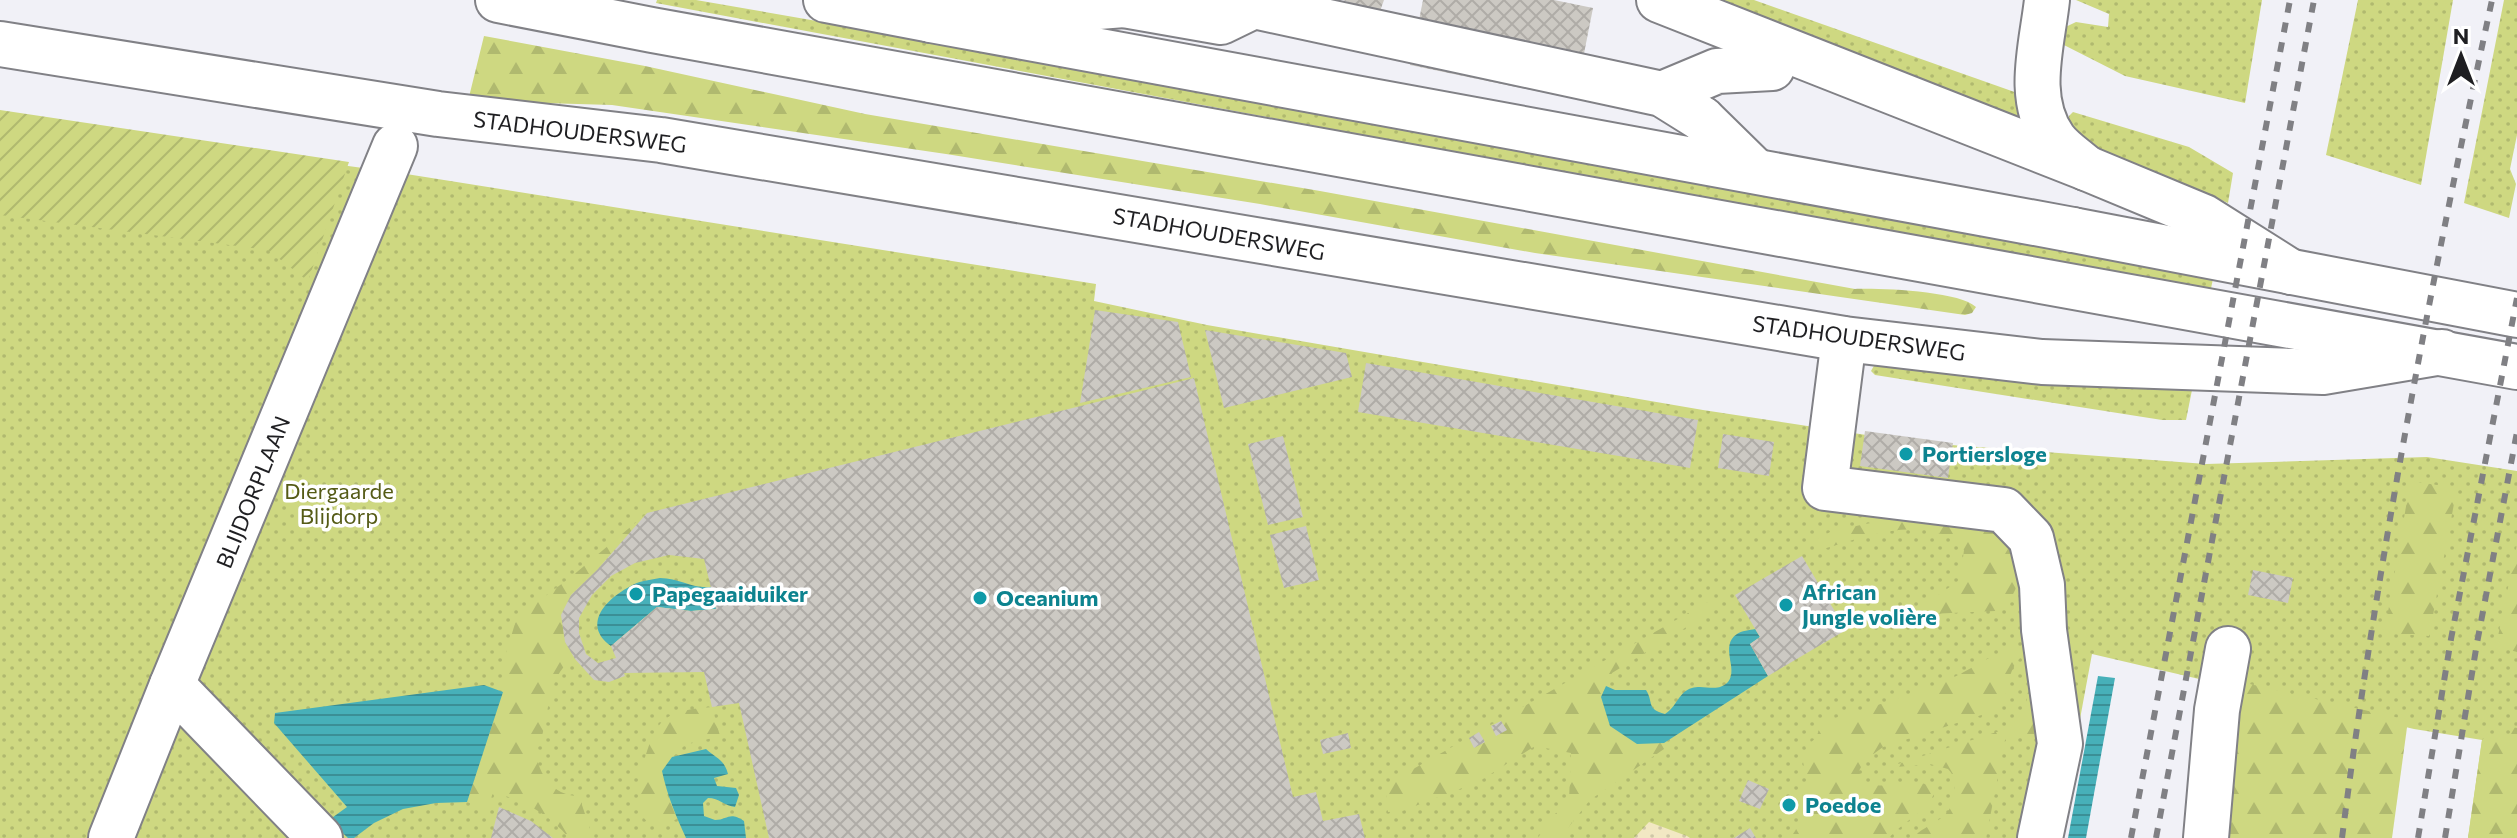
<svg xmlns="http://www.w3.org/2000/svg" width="2517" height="838" font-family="Commissioner,sans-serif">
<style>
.grass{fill:url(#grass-dots)}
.forest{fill:url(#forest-firs)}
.sand{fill:url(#sand-dots)}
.garden{fill:url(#garden-furrows)}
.water{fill:url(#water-rules)}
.building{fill:url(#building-cross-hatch);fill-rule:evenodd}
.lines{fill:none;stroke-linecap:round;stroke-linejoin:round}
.minor-casing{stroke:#818186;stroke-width:48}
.major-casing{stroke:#818186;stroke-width:48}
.highway-casing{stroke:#818186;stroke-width:48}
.minor{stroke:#fff;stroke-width:44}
.major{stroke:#fff;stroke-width:44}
.highway{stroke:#fff;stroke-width:44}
.rail{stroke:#808084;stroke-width:6;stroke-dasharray:10 10;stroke-linecap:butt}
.culture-dot{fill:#0f9aa8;stroke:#fff;stroke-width:3}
.labels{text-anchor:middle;stroke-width:7;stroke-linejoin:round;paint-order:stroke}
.street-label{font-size:22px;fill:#1f1f22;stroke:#fff}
.culture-label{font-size:22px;font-weight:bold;fill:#0d838f;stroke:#fff;text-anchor:start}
.park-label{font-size:22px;fill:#555b16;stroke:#fff}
</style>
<defs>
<pattern id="grass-dots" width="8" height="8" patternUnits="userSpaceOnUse" patternTransform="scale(2)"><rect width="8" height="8" fill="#ced881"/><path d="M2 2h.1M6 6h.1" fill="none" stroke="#b0b96f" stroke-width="1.8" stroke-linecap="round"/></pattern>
<pattern id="forest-firs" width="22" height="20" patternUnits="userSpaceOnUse" patternTransform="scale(2)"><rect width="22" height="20" fill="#ced881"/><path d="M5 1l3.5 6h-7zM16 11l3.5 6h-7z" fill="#b0b96f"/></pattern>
<pattern id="sand-dots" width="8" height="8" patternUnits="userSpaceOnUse" patternTransform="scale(2)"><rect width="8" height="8" fill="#f2e8c3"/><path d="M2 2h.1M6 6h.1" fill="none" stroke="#cfc7a7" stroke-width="1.8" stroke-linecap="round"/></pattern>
<pattern id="garden-furrows" width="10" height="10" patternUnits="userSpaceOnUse" patternTransform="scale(2)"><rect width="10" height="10" fill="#ced881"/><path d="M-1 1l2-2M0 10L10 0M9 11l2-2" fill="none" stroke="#b0b96f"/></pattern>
<pattern id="water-rules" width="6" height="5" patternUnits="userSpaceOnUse" patternTransform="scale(2)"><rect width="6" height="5" fill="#47b0b9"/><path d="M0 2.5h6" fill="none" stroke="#3b8f96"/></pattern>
<pattern id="building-cross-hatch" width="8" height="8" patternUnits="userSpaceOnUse" patternTransform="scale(2)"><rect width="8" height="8" fill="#ccc9c3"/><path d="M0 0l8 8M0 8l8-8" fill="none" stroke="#afaca7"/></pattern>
</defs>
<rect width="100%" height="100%" fill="#f1f1f7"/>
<g class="grass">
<path d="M657 0H696L1076 66 2213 279 2210 293 656 3Z"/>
<path d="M1719 0H1754L2023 95 2036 125Z"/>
<path d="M2076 0H2262L2245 103 2125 76 2060 43 2055 32 2076 22 2108 27 2109 14Z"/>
<path d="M2358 0H2453L2421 185 2326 155Z"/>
<path d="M2504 0H2517V135L2510 169 2516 184 2509 218 2464 203Z"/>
<path d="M2073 112 2189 147 2233 173 2228 203 2084 143 2069 123V116Z"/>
<path d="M0 119 400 173 1096 284 1094 301 1207 325 1703 410 1912 442 2206 464 2427 457 2517 471V838H2468L2482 740 2414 729 2092 654 2058 838H0Z"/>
<path d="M1875 364 2194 380 2186 420H2162L1875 375 1871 371Z"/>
</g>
<g class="forest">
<path d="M484 36 645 66 865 114 1320 191 1855 289C1880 288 1959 291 1976 307L1972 313 1965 315 1535 253 1260 204 946 154 612 105 468 101Z"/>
<path d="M2417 482 2457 488 2429 636 2394 634 2385 630 2410 483Z"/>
<path d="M647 513 561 614 565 642 575 659C550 669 549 709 543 732 541 740 536 749 537 756 539 778 558 797 579 796L593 838H569C548 813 524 801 493 792L488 809 467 802 503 692 502 666 517 617 571 577Z"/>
<path d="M1885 520C1920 521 1988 516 2011 546 2016 553 2017 568 2018 577 2018 591 2007 606 1995 611L1907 615V611L1935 597 1960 580 1964 550C1958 545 1951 538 1944 535 1908 519 1854 540 1820 550L1815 540 1832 531Z"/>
<path d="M2517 544V652L2496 646Z"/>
<path d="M1713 599 1719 607 1612 673 1601 697 1637 744 1664 743V749L1590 800 1560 838H1538L1548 821 1569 800 1571 753 1535 746 1478 782 1402 811 1388 812 1385 785Z"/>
<path d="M2021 646 2027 651C2001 673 2013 694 1997 710L1883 747 1864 761 1859 771 1862 781C1884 795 1917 770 1935 791 1929 811 1902 822 1889 838H1790C1809 816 1793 807 1808 783L1803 762 1798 759 1813 751 1805 747 1816 738 1822 722C1864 709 1907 697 1948 680 1971 670 1997 650 2021 646Z"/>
<path d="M2028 673 2036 723 2034 734 2012 735 2005 740 1986 838H1912C1929 821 1952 822 1954 793 1955 783 1955 776 1948 769L1930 764 1896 767 1895 765 2012 727C2030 714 2027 694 2028 673Z"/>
<path d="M2241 682 2408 720 2392 838H2218Z"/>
<path d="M712 707 720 736 685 745 672 757 667 794 677 819C667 823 657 828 647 821 628 807 647 733 664 720 678 709 694 709 712 707Z"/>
<path d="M2512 727 2517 728V838H2468L2482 740 2488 734 2510 738Z"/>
</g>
<path class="sand" d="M1649 822 1687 836 1690 838H1634Z"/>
<path class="garden" d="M0 110 349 162 308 281 268 250 0 215Z"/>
<g class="water">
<path d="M660 578C680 578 691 589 711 587L716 609 691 611 657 607 611 646C582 625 605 600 629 587 638 581 649 580 660 578Z"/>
<path d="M1755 629 1760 637 1750 644 1768 676 1664 743 1637 744 1610 726 1601 697 1606 686 1615 690H1646C1654 703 1646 709 1665 714 1677 707 1678 692 1692 688 1704 684 1718 693 1728 682 1739 669 1719 646 1737 634 1741 631 1750 630 1755 629Z"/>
<path d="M2098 676 2115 678 2086 838H2068Z"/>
<path d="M484 685 503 692 467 802 436 803 403 809 374 823 354 838H348L329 820 347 807 274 723 275 713Z"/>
<path d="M706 749C717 759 724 759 728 774L714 778 717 786 736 788 739 795 735 807C725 806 719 798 708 798L703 803 704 816 715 820C728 820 729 811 744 821L746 838H686C676 816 667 795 662 771L672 757Z"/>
</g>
<g class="building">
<path d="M1343 0H1384L1379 14Z"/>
<path d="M1423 0H1554L1593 8 1575 99 1410 65Z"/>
<path d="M1095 310 1178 322 1191 377 1080 403Z"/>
<path d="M1205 330 1346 353 1352 377 1224 408Z"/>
<path d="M1366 363 1698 420 1690 468 1358 412Z"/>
<path d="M1194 378 1293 797 1316 792 1323 821 1359 814 1365 838H769L739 703 712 707 704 672 624 673 625 676 609 682 594 680 575 659 565 642 561 615 571 595 597 570 647 513ZM669 555 704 559 716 609 691 611 657 607 611 646 616 658 598 663 586 654 579 633V618L592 595 611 576 635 563Z"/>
<path d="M1865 431 1953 443 1948 478 1860 466Z"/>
<path d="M1723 434 1774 442 1769 476 1718 468Z"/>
<path d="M1283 436 1303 517 1268 525 1248 444Z"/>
<path d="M1306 526 1319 580 1284 588 1270 535Z"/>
<path d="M1802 556 1846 630 1768 676 1750 644 1760 637 1735 595Z"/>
<path d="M2253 570 2293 578 2288 603 2248 595Z"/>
<path d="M1501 721 1507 730 1496 736 1491 726Z"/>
<path d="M1479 732 1485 742 1474 748 1469 738Z"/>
<path d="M1348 733 1351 748 1323 754 1320 740Z"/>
<path d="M1748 780 1769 789 1760 809 1739 801Z"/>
<path d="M499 807 531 821 553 838H491Z"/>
<path d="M1750 828 1756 838H1734Z"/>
</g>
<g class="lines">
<defs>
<g id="minor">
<path d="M1252 0 1254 6 1662 94 1702 119"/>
<path d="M2047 0C2042 46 2025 98 2054 139 2062 150 2076 159 2086 168"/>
<path d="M1124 5 1221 22 1254 6"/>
<path d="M1662 94 1717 71 1772 68"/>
<path d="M1844 339 1825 488 2004 510 2031 538 2042 585 2044 630 2060 744 2040 838"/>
<path d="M172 685 320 838"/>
<path d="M111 838 172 685 395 146"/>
<path d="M2206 838 2217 710 2228 649"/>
</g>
<g id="major">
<path d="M498 0 652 30 2517 367"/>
<path d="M1659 0 2086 168 2204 217 2291 272"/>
<path d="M0 44 438 114 661 140 1844 339 2042 362 2323 372 2442 352"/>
<path d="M2073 230 2517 315"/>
</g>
<g id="highway">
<path d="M826 0 931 20 1124 5"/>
<path d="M931 20 2073 230"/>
<path d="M1702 119 1754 170"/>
</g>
</defs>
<use href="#minor" class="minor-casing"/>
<use href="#major" class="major-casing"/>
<use href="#highway" class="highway-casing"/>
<use href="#minor" class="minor"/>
<use href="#major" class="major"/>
<use href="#highway" class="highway"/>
<g class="rail">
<path d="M2131 838 2290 0"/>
<path d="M2156 838 2314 0"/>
<path d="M2342 838C2378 557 2432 277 2492 0"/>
<path d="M2418 838 2451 639 2517 298"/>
<path d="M2445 838 2477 643 2517 432"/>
</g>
</g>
<g class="culture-dot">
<circle cx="1906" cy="454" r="8"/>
<circle cx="636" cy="594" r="8"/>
<circle cx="980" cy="598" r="8"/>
<circle cx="1786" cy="605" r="8"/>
<circle cx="1789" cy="805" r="8"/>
</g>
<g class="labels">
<g class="street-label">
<text transform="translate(580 132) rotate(7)" y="8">STADHOUDERSWEG</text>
<text transform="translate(1219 234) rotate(10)" y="8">STADHOUDERSWEG</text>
<text transform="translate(1859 338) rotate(8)" y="8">STADHOUDERSWEG</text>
<text transform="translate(253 492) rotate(-68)" y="8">BLIJDORPLAAN</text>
</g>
<g class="culture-label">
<text x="1922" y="462">Portiersloge</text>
<text x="1802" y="600">African<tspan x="1802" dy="25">Jungle volière</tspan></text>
<text x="652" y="602">Papegaaiduiker</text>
<text x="996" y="606">Oceanium</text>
<text x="1805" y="813">Poedoe</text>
</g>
<g class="park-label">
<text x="339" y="499">Diergaarde<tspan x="339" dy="25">Blijdorp</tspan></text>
</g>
</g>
<g transform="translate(2461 56)" stroke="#ffffff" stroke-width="6" paint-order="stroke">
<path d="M0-6L14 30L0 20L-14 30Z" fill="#1f1f22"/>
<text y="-12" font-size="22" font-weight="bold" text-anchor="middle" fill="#1f1f22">N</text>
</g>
</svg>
